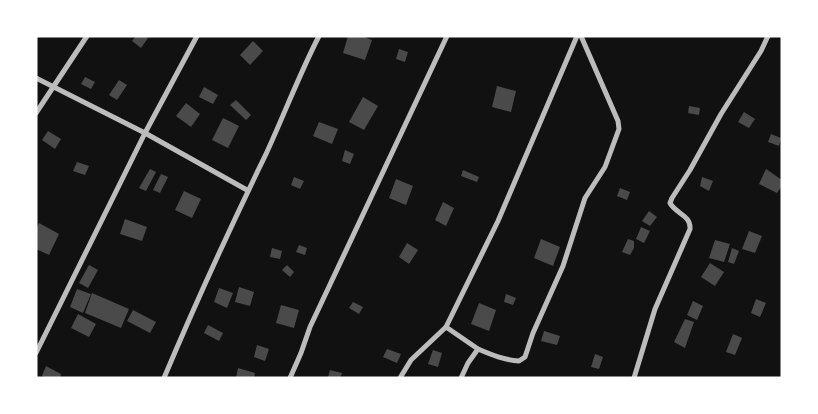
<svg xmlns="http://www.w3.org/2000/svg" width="818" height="414" font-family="'Roboto Serif',serif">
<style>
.building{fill:#4a4a4a}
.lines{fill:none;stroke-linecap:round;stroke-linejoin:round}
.minor{stroke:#bcbcbc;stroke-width:5}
</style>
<rect width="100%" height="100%" fill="#111"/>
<g class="building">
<path d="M136 36H146L148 38 141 48 132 41Z"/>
<path d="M348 36H362L372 40 365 60 343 53Z"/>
<path d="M253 41 263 51 250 65 240 55Z"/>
<path d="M399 49 408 52 405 62 396 59Z"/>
<path d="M85 77 95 82 91 89 81 84Z"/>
<path d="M119 80 127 85 117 100 109 95Z"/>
<path d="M497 86 516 91 511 112 492 107Z"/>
<path d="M204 87 218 95 213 104 199 97Z"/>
<path d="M363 97 378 106 364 130 349 122Z"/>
<path d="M236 100 251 115 246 120 230 105Z"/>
<path d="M186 103 200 114 191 127 176 116Z"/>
<path d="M689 106 700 108 699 115 688 113Z"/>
<path d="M744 112 755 119 749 128 738 122Z"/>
<path d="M223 118 239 126 228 148 212 140Z"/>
<path d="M319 122 338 129 332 144 313 136Z"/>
<path d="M48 131 61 139 55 149 42 140Z"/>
<path d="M771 134 781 138 779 146 768 142Z"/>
<path d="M345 150 354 154 350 164 342 161Z"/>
<path d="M77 162 89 166 85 175 73 171Z"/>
<path d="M150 169 156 172 146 191 139 188Z"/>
<path d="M766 169 782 180V186L777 193 759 184Z"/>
<path d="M463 170 479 177 477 182 461 176Z"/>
<path d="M161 174 168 177 160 193 153 190Z"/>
<path d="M294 177 304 181 300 189 291 185Z"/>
<path d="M702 177 713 181 709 191 700 186Z"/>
<path d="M396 179 413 186 406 205 389 198Z"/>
<path d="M620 188 630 192 627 200 617 196Z"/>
<path d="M184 191 201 199 192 218 175 210Z"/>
<path d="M443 202 454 208 446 226 435 220Z"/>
<path d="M649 211 657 217 650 226 642 221Z"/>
<path d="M125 219 147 227 142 241 120 234Z"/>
<path d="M39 223 59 234 49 255 36 249V229Z"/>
<path d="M641 227 650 231 644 243 636 239Z"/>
<path d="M749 231 762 236 755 253 742 249Z"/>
<path d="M541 239 560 247 553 266 534 258Z"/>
<path d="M628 239 634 241V248L630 255 622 252Z"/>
<path d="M715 240 730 244 724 262 709 258Z"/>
<path d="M407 243 418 250 409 264 399 257Z"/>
<path d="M299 245 307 248 305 255 296 252Z"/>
<path d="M272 248 282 251 280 259 270 257Z"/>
<path d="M732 248 739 251 734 264 728 262Z"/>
<path d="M710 263 724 272 715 286 701 277Z"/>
<path d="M89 265 98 270 88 288 79 283Z"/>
<path d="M287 265 294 272 290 277 282 270Z"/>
<path d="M239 287 254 292 250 306 235 302Z"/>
<path d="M219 288 233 293 227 308 214 302Z"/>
<path d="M77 289 91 294 83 313 70 307Z"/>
<path d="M92 293 129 309 121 328 85 313Z"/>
<path d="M506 294 516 298 513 305 504 302Z"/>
<path d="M756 299 766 303 760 317 751 313Z"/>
<path d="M693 301 703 306 697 320 687 315Z"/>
<path d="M353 302 363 307 359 314 349 308Z"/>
<path d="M479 303 496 310 489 331 471 324Z"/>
<path d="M281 305 299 310 294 328 276 323Z"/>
<path d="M133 310 156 322 150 333 127 321Z"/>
<path d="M78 314 96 324 89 337 71 328Z"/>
<path d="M685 319 694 322 685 348 674 342Z"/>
<path d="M208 325 223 333 219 341 204 333Z"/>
<path d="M544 331 560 336 557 345 541 341Z"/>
<path d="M733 334 742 338 735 355 726 352Z"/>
<path d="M257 345 269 349 265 361 254 357Z"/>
<path d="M387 349 401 354 397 363 383 357Z"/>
<path d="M433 350 442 353 438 367 428 364Z"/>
<path d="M595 354 603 357 599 369 591 367Z"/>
<path d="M46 366 61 374 60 378H46L42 376Z"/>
<path d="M238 368 255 373 254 378H236Z"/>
<path d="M330 370 342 373 340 378 328 377Z"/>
</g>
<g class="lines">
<g class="minor">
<path d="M36 78 145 133 247 190"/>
<path d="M36 113 87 36"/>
<path d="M478 349C492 355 504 360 519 361L525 357 533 333 563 266 585 198 605 167 619 129 618 121 581 36"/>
<path d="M36 353 145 133 197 36"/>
<path d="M164 378C196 302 230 228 266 154 284 115 299 75 319 36"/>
<path d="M290 378 301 353 310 327 447 36"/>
<path d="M400 378 411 360 446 327"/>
<path d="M461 378 468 363 478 349 446 327 498 221 577 36"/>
<path d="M634 378 655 309 690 229C691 215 676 214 670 203L672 198 690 170 721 114 761 51 768 36"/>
</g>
</g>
<rect width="818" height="414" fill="none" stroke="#ffffff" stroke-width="75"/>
</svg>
